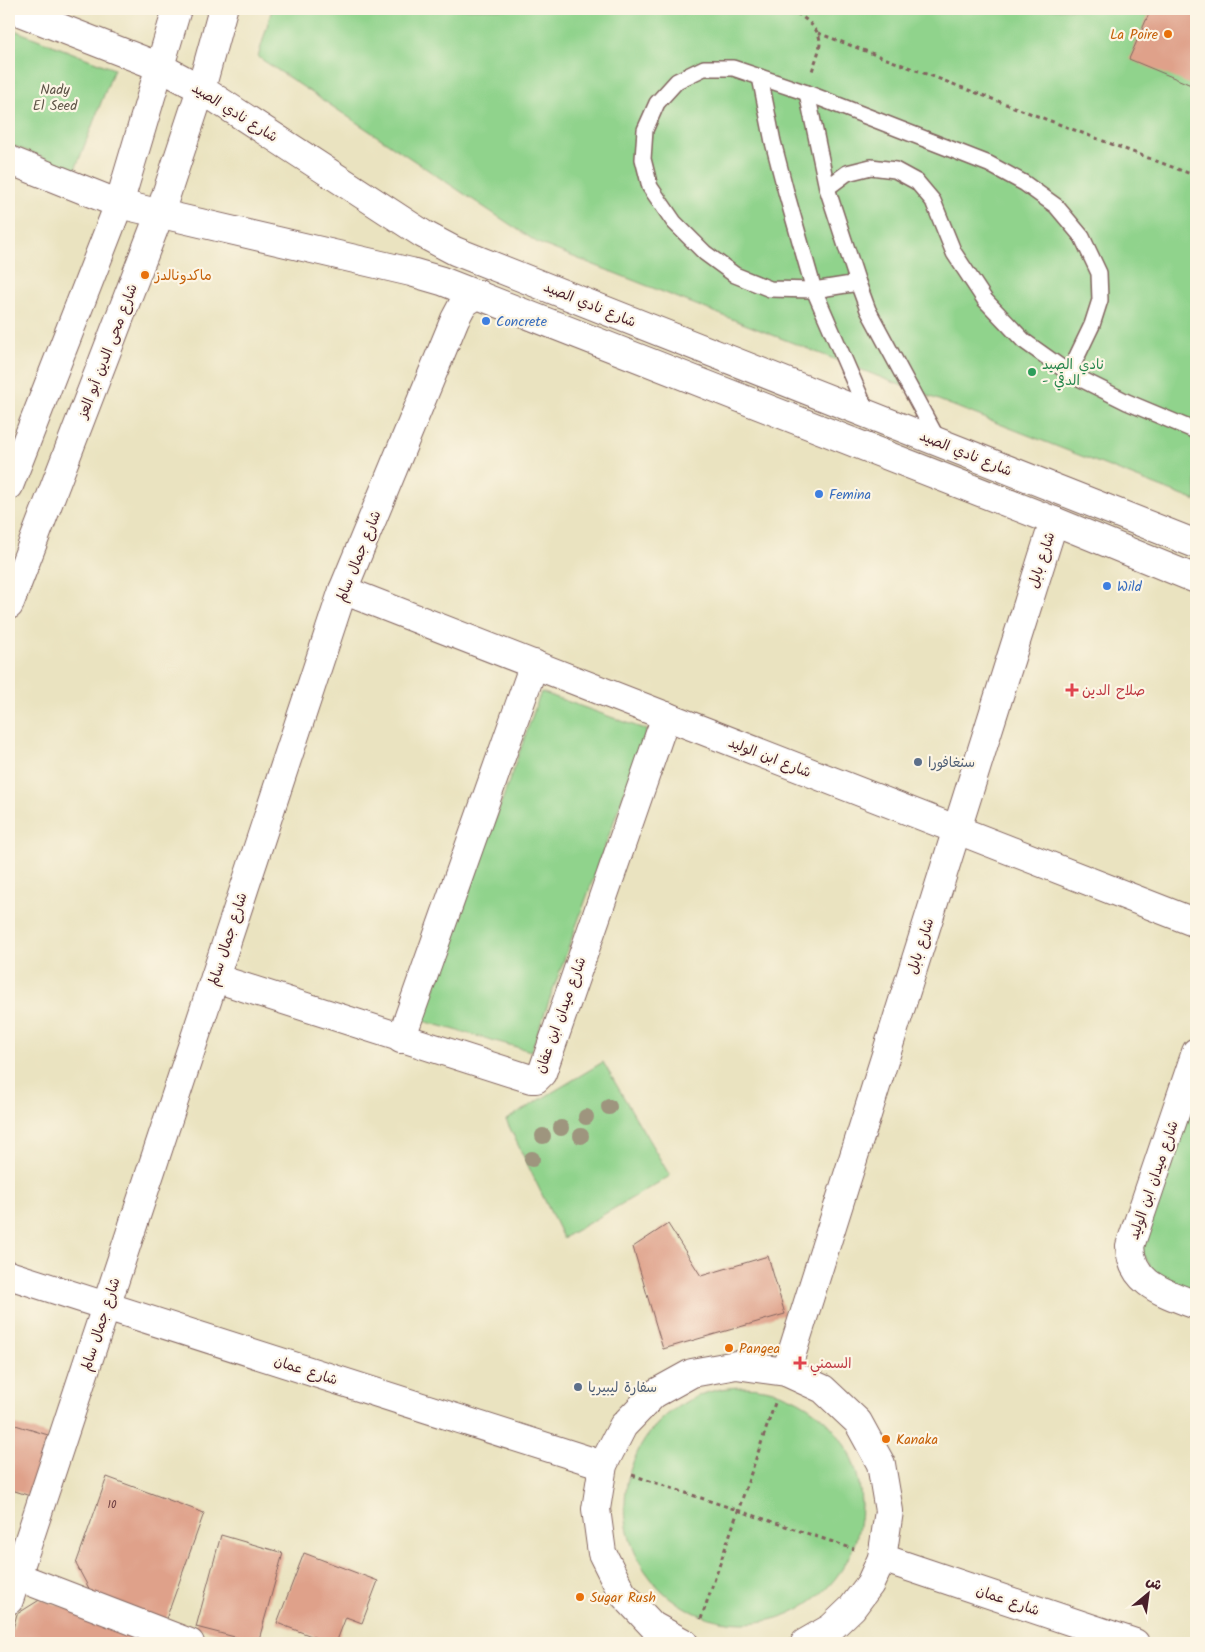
<svg xmlns="http://www.w3.org/2000/svg" width="1205" height="1652" font-family="Kalam,'Playpen Sans Arabic',sans-serif">
<style>
.green{fill:#90d38c;stroke:#6d795c}
.building{fill:#dfa18a}
.lines{fill:none;stroke-linecap:round;stroke-linejoin:round}
.lane-casing{stroke:#82645f;stroke-width:18}
.street-casing{stroke:#82645f;stroke-width:30}
.path{stroke:#82645f;stroke-width:3;stroke-dasharray:4 4;stroke-linecap:butt}
.lane{stroke:#fff;stroke-width:15}
.street{stroke:#fff;stroke-width:28}
.tree{fill:#9e957e}
.food-dot{fill:#e8710a;stroke:#fcf5e5;stroke-width:2}
.shop-dot{fill:#3f7fe0;stroke:#fcf5e5;stroke-width:2}
.leisure-dot{fill:#2e9e5b;stroke:#fcf5e5;stroke-width:2}
.health-dot{fill:#e0444e;stroke:#fcf5e5;stroke-width:2}
.service-dot{fill:#5c6f8a;stroke:#fcf5e5;stroke-width:2}
.labels{text-anchor:middle;stroke-width:4.5;stroke-linejoin:round;paint-order:stroke}
.number-label{font-size:11px;fill:#6f4043}
.food-label{font-size:14px;fill:#c56008;stroke:#fcf5e5;text-anchor:start}
.park-label{font-size:14px;fill:#5f5548;stroke:#fcf5e5}
.street-label{font-size:14px;fill:#4a1f2b;stroke:#fcf5e5}
.shop-label{font-size:14px;fill:#366cbe;stroke:#fcf5e5;text-anchor:start}
.leisure-label{font-size:14px;fill:#27864d;stroke:#fcf5e5;text-anchor:start}
.health-label{font-size:14px;fill:#be3a42;stroke:#fcf5e5;text-anchor:start}
.service-label{font-size:14px;fill:#4e5e75;stroke:#fcf5e5;text-anchor:start}
</style>
<rect width="100%" height="100%" fill="#fcf5e5"/>
<filter id="ink" filterUnits="userSpaceOnUse"><feTurbulence type="fractalNoise" baseFrequency=".02" numOctaves="2"/><feDisplacementMap in="SourceGraphic" scale="10" xChannelSelector="R" yChannelSelector="G"/><feConvolveMatrix kernelMatrix="1 2 1 2 8 2 1 2 1" color-interpolation-filters="sRGB"/></filter>
<filter id="wash" filterUnits="userSpaceOnUse"><feTurbulence type="fractalNoise" baseFrequency=".0096" numOctaves="4" result="noise"/><feDisplacementMap in="SourceGraphic" scale="20" xChannelSelector="R" yChannelSelector="G"/><feGaussianBlur stdDeviation="1.12" result="paint"/><feColorMatrix in="noise" values="0 0 0 0 0 0 0 0 0 0 0 0 0 0 0 0 0 1.4 0 .05"/><feComposite in="paint" operator="in"/></filter>
<g filter="url(#wash)">
<rect width="100%" height="100%" fill="#eae3c0"/>
<g class="green">
<path d="M272 9H1196V501L538 243 258 57Z"/>
<path d="M9 28 114 69 75 170 9 144Z"/>
<path d="M541 692 647 730 531 1051 423 1021Z"/>
<path d="M603 1062 670 1176 563 1238 506 1120Z"/>
<path d="M1196 1092V1295L1163 1286 1137 1245Z"/>
<circle cx="743" cy="1505" r="118"/>
</g>
<g id="blocks">
<g class="building">
<path d="M1151 9H1196V87L1129 59Z"/>
<path d="M668 1224 701 1276 768 1256 785 1314 663 1349 633 1247Z"/>
<path d="M9 1423 48 1435 30 1496 9 1489Z"/>
<path d="M107 1477 204 1513 165 1622 93 1596 76 1564Z"/>
<path d="M221 1535 283 1553 258 1643 196 1627Z"/>
<path d="M304 1553 378 1581 362 1623 346 1617 336 1643H330L277 1623Z"/>
<path d="M41 1599 169 1643H9L17 1614Z"/>
</g>
</g>
</g>
<g filter="url(#ink)">
<use href="#blocks" fill-opacity="0" stroke="#82645f" stroke-width="1"/>
<g class="lines">
<defs>
<g id="lane">
<path d="M760 77 773 142 786 192 814 290 868 414"/>
<path d="M807 93 827 188 858 283 868 310 938 440"/>
<path d="M827 188 847 173 871 167 895 170 917 182 933 201 954 253 985 300 1024 341 1069 373 1127 402 1196 431"/>
<path d="M858 283 814 290 770 289 735 275 705 253 674 222 650 187 643 159 645 130 657 103 677 81 704 68H733L807 93 989 164 1024 183 1056 206 1082 237 1099 273 1100 300 1092 325 1069 373"/>
</g>
<g id="street">
<path d="M12 9 160 67 201 89 423 234 455 251 1196 544"/>
<path d="M9 160 119 204 411 272 442 281 1054 521 1196 579"/>
<path d="M9 486 119 204 177 9"/>
<path d="M343 590 1196 923"/>
<path d="M9 605 160 213 201 89 223 9"/>
<path d="M215 978 531 1079H536L542 1073 666 716"/>
<path d="M401 1039 534 664"/>
<path d="M1196 1052 1130 1246C1131 1285 1166 1293 1196 1305"/>
<path d="M9 1275 603 1465"/>
<path d="M786 1372 1054 521"/>
<path d="M882 1558 1135 1643"/>
<path d="M16 1576 190 1643"/>
<path d="M9 1600 343 590 455 319 463 304 478 294"/>
<path d="M684 1643 653 1626 622 1593 602 1553 596 1509 603 1465 623 1426 654 1394 692 1373 736 1365 786 1372 823 1389 858 1422 881 1464 889 1511 882 1558 870 1584 852 1608 831 1628 805 1643"/>
</g>
</defs>
<use href="#lane" class="lane-casing"/>
<use href="#street" class="street-casing"/>
<g class="path">
<path d="M790 9C802 16 821 28 820 44 819 53 815 62 812 71"/>
<path d="M818 33 1196 176"/>
<path d="M632 1475 854 1549"/>
<path d="M701 1619 776 1400"/>
</g>
<use href="#lane" class="lane"/>
<use href="#street" class="street"/>
</g>
<g class="tree">
<circle cx="609" cy="1107" r="8"/>
<circle cx="586" cy="1117" r="8"/>
<circle cx="561" cy="1128" r="8"/>
<circle cx="543" cy="1136" r="8"/>
<circle cx="581" cy="1136" r="8"/>
<circle cx="532" cy="1159" r="8"/>
</g>
</g>
<g class="food-dot">
<circle cx="1168" cy="34" r="5"/>
<circle cx="145" cy="275" r="5"/>
<circle cx="729" cy="1348" r="5"/>
<circle cx="886" cy="1439" r="5"/>
<circle cx="580" cy="1597" r="5"/>
</g>
<g class="shop-dot">
<circle cx="486" cy="321" r="5"/>
<circle cx="819" cy="494" r="5"/>
<circle cx="1107" cy="586" r="5"/>
</g>
<circle class="leisure-dot" cx="1032" cy="372" r="5"/>
<g class="health-dot">
<path d="M1069.5 682.5h5v5h5v5h-5v5h-5v-5h-5v-5h5z"/>
<path d="M797.5 1355.5h5v5h5v5h-5v5h-5v-5h-5v-5h5z"/>
</g>
<g class="service-dot">
<circle cx="918" cy="762" r="5"/>
<circle cx="578" cy="1387" r="5"/>
</g>
<g class="labels">
<g class="number-label">
<text x="112" y="1508">10</text>
</g>
<g class="food-label">
<text x="1158" y="39" text-anchor="end">La Poire</text>
<text x="155" y="280">ماكدونالدز</text>
<text x="739" y="1353">Pangea</text>
<text x="896" y="1444">Kanaka</text>
<text x="590" y="1602">Sugar Rush</text>
</g>
<g class="park-label">
<text x="55" y="94">Nady<tspan x="55" dy="16">El Seed</tspan></text>
</g>
<g class="street-label">
<text transform="translate(235 112) rotate(32)" y="5">شارع نادي الصيد</text>
<text transform="translate(590 304) rotate(22)" y="5">شارع نادي الصيد</text>
<text transform="translate(107 351) rotate(-69)" y="5">شارع محى الدين أبو العز</text>
<text transform="translate(966 453) rotate(22)" y="5">شارع نادي الصيد</text>
<text transform="translate(358 556) rotate(-68)" y="5">شارع جمال سالم</text>
<text transform="translate(1041 560) rotate(-72)" y="5">شارع بابل</text>
<text transform="translate(770 757) rotate(21)" y="5">شارع ابن الوليد</text>
<text transform="translate(227 939) rotate(-72)" y="5">شارع جمال سالم</text>
<text transform="translate(920 946) rotate(-72)" y="5">شارع بابل</text>
<text transform="translate(560 1015) rotate(-70)" y="5">شارع ميدان ابن عفان</text>
<text transform="translate(1153 1180) rotate(-71)" y="5">شارع ميدان ابن الوليد</text>
<text transform="translate(100 1324) rotate(-72)" y="5">شارع جمال سالم</text>
<text transform="translate(306 1370) rotate(18)" y="5">شارع عمان</text>
<text transform="translate(1008 1600) rotate(19)" y="5">شارع عمان</text>
</g>
<g class="shop-label">
<text x="496" y="326">Concrete</text>
<text x="829" y="499">Femina</text>
<text x="1117" y="591">Wild</text>
</g>
<g class="leisure-label">
<text x="1042" y="369">نادي الصيد<tspan x="1042" dy="16">- الدقي</tspan></text>
</g>
<g class="health-label">
<text x="1082" y="695">صلاح الدين</text>
<text x="810" y="1368">السمني</text>
</g>
<g class="service-label">
<text x="928" y="767">سنغافورا</text>
<text x="588" y="1392">سفارة ليبيريا</text>
</g>
</g>
<rect width="1205" height="1652" fill="none" stroke="#fcf5e5" stroke-width="30"/>
<g transform="translate(1148 1594) rotate(29)" stroke="#fcf5e5" stroke-width="4" paint-order="stroke">
<path d="M0-4L9 19L0 12L-9 19Z" fill="#4a1f2b"/>
<text y="-8" font-size="14" font-weight="bold" text-anchor="middle" fill="#4a1f2b">ش</text>
</g>
</svg>
